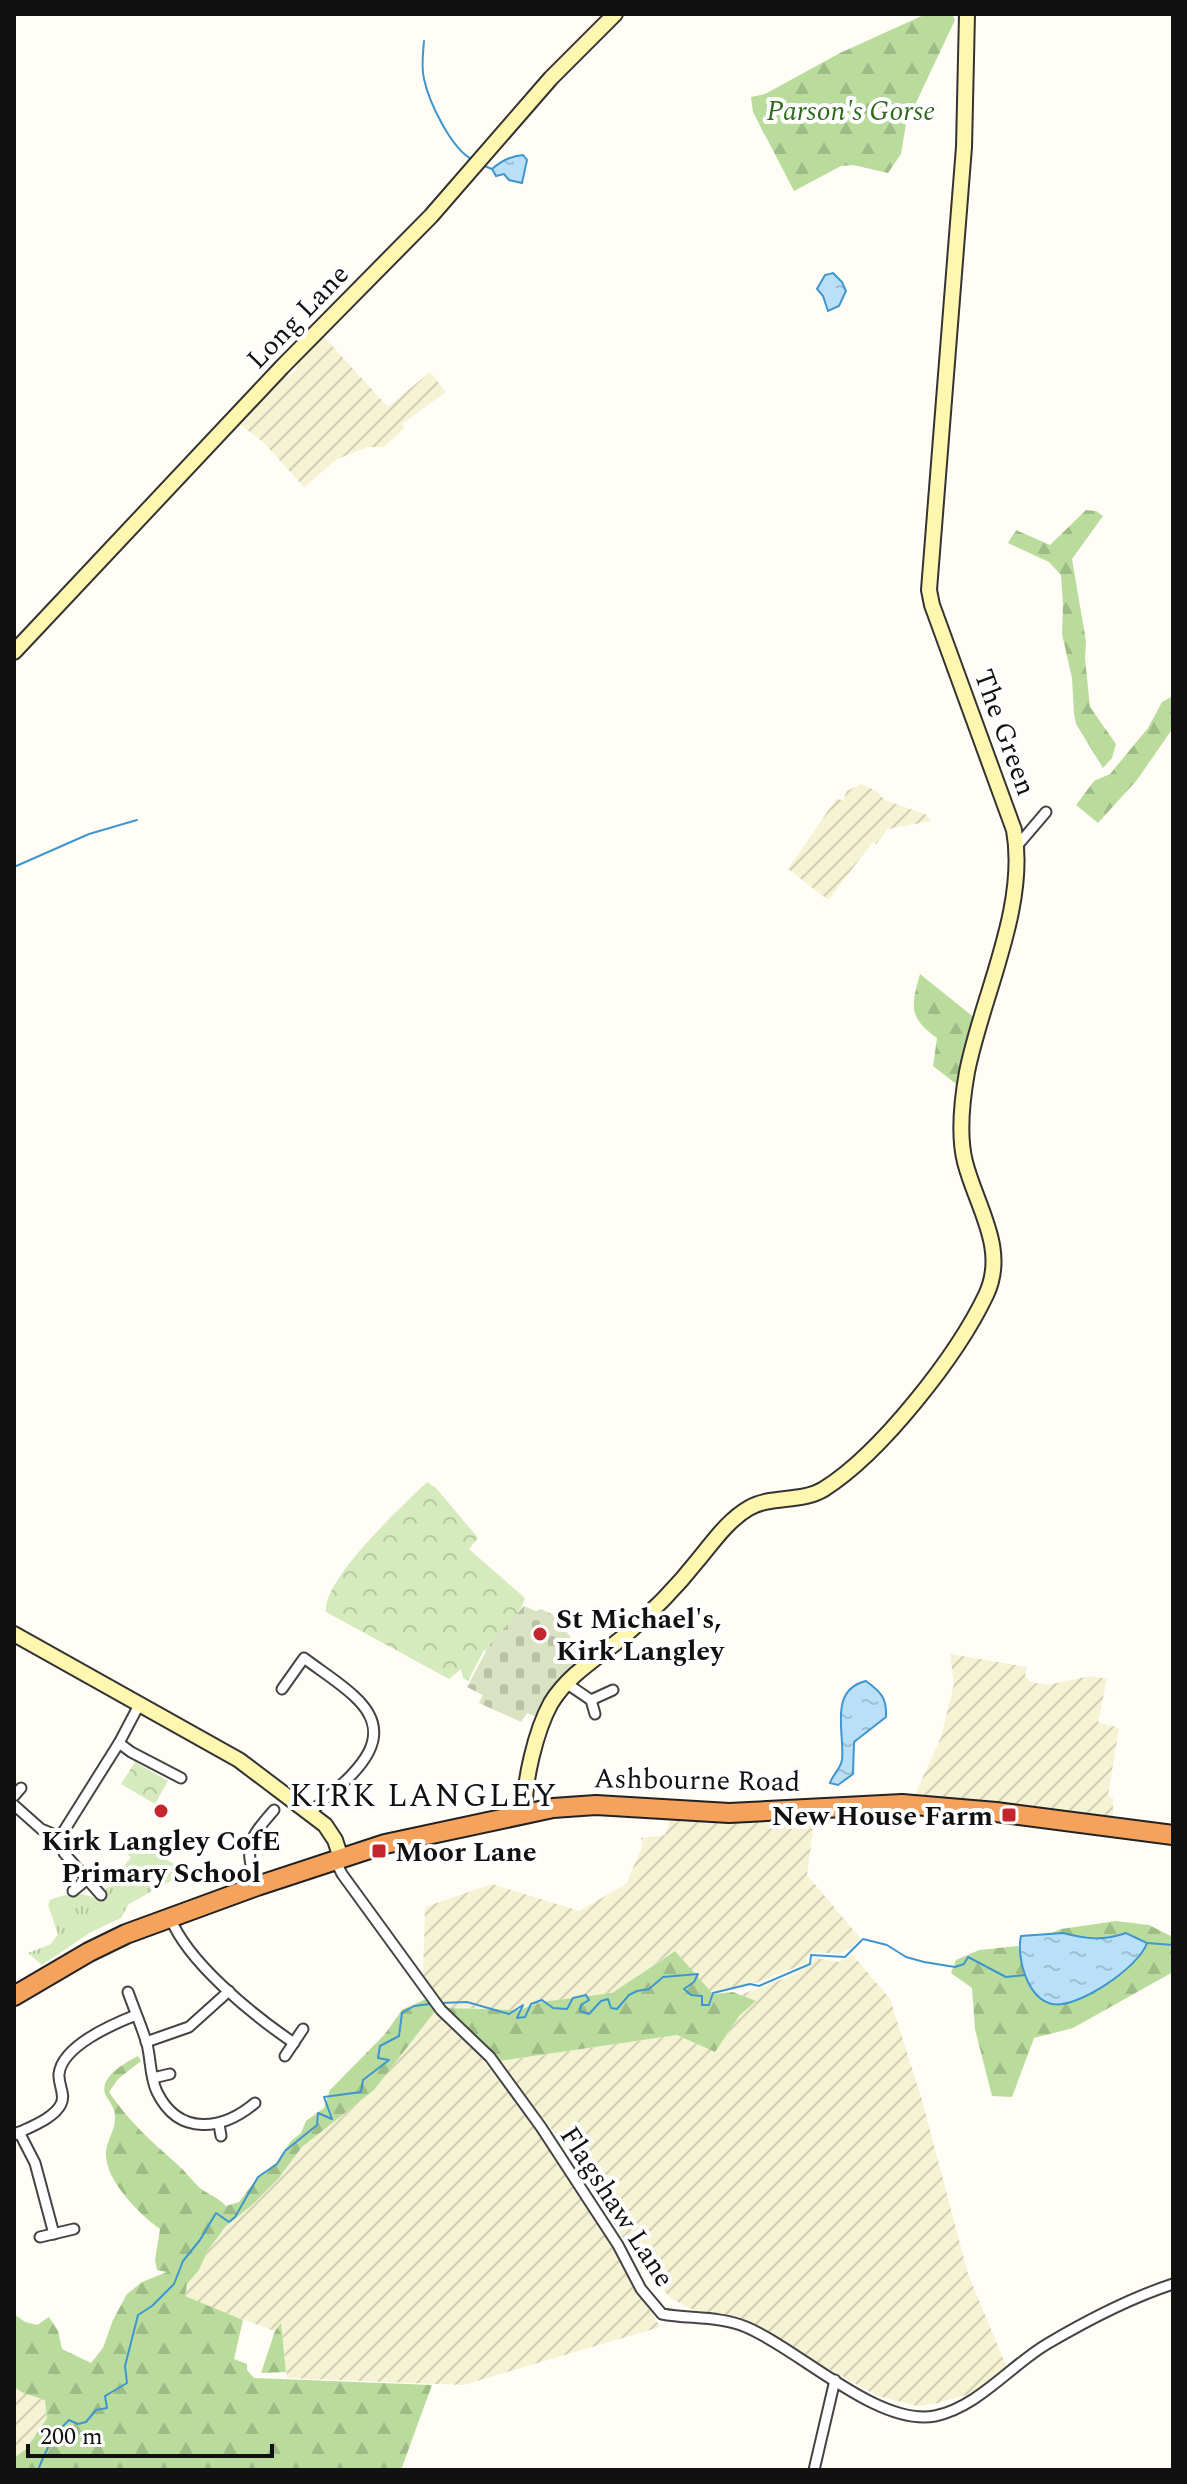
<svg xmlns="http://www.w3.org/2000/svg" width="1187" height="2484" font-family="Spectral,serif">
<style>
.farmland{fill:url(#farmland-furrows)}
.grass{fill:url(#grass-tufts)}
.forest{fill:url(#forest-firs)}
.cemetery{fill:url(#cemetery-stones)}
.park{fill:url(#park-crowns)}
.water{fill:url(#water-ripples);stroke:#3f96cf;stroke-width:2}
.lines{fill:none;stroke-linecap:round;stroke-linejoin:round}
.stream{stroke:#3f96cf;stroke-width:2}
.street-casing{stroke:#444;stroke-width:13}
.secondary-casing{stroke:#333;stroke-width:18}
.highway-casing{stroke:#222;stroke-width:22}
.street{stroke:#fff;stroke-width:9}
.secondary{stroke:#fff6b0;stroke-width:14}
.highway{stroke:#f5a25d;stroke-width:18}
.poi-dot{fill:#c4262e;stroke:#fff;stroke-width:3}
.labels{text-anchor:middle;stroke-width:8;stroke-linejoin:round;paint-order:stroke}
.park-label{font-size:28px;font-style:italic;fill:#2f6b1f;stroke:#fff}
.street-label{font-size:28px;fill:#111;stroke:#fff}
.poi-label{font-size:28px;font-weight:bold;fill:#111;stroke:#fff;text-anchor:start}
.quarter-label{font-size:32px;letter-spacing:2px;fill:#111;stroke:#fff}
</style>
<defs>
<pattern id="farmland-furrows" width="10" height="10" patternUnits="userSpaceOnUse" patternTransform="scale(2)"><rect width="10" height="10" fill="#f6f3d4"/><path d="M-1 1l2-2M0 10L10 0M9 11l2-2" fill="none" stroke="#d2cfb5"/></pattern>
<pattern id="grass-tufts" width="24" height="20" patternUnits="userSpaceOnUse" patternTransform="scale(2)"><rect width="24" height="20" fill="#d5ebbd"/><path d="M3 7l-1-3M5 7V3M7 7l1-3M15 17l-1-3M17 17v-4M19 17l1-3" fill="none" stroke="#b6c8a1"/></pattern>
<pattern id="forest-firs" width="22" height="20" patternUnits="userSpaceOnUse" patternTransform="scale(2)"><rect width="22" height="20" fill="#b9dc9c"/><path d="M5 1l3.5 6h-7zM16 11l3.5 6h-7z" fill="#9ebc85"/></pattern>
<pattern id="cemetery-stones" width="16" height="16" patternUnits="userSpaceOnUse" patternTransform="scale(2)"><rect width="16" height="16" fill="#d9e3c4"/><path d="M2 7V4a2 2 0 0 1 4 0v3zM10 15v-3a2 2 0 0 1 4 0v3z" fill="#b9c2a7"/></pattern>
<pattern id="park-crowns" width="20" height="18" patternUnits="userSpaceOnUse" patternTransform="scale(2)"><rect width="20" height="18" fill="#d5ebbd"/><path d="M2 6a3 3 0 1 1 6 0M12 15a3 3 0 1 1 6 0" fill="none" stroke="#b6c8a1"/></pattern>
<pattern id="water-ripples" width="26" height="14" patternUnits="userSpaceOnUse" patternTransform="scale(2)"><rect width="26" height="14" fill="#b9e0f7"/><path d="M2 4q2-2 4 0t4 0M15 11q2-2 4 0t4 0" fill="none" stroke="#9ebfd3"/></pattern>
</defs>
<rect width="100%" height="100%" fill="#fffdf5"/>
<g class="farmland">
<path d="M322 335 388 407 430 372 446 392 402 424 405 427 384 447H368L337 459 304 487 263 442 237 422 274 383 296 371 298 358Z"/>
<path d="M861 784 876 791 885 800 927 815 931 821 888 829 876 844 873 842 828 900 788 869 836 799 843 800 847 791Z"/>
<path d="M950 1654 1027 1667 1025 1676 1030 1682 1048 1685 1090 1676 1107 1679 1098 1722 1119 1728 1108 1796 1113 1798V1818L915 1795 941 1737 954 1684Z"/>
<path d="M815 1815 807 1875 860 1938 848 1950 839 1954 814 1952 808 1955 806 1963 756 1983 711 1992 674 1951 612 1993 532 2005 519 2010 446 2008 423 1974 425 1907 492 1884 579 1911 626 1884 642 1847 641 1838 665 1835 671 1818Z"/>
<path d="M853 1955 890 1999 922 2100 968 2274 1007 2368 970 2394 938 2403 918 2406 878 2396 740 2320 694 2310 672 2299 641 2268 573 2157 499 2061 677 2035 715 2052 740 2015 755 2002 740 1995 790 1976 813 1963 815 1958 839 1962Z"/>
<path d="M436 2010 485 2062 548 2147 581 2196 660 2327 463 2385 287 2378 281 2324 275 2331 214 2309 185 2296 187 2284 199 2270 207 2252 225 2227 252 2205 278 2179 302 2147 374 2090Z"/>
<path d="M14 2387 23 2393 45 2400 47 2418 26 2449 14 2458Z"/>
</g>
<path class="grass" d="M134 1841 181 1868 174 1879 129 1904 121 1918 91 1932 42 1965 28 1953 51 1944 58 1934 48 1905 50 1900C66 1893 84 1891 98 1900L131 1857 127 1854Z"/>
<g class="forest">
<path d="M926 14H952L955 20 906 124 901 154 888 173 853 165 841 166 794 191 753 112 751 97 765 94 840 53Z"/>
<path d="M1086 510 1096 511 1103 516 1072 559 1086 641 1085 658 1090 707 1116 744 1112 758 1103 768 1076 724 1074 713 1072 678 1062 634 1063 606 1061 575 1049 562 1008 543 1016 530 1050 545Z"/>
<path d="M1173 696V728L1137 780 1098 823 1076 805 1094 781 1110 774 1148 728 1162 702Z"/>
<path d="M920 974 976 1019 960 1087 933 1066 937 1038C908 1017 911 1007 920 974Z"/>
<path d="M1116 1921 1149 1925 1173 1937V1972L1073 2028 1034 2038 1012 2097 992 2096 975 2029 972 1988 951 1973 956 1960 979 1950 1018 1946 1024 1975 1074 2001 1117 1976 1126 1933C1099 1942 1071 1933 1043 1936L1061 1929Z"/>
<path d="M675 1951 713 1994 733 1992 756 2001 740 2015 715 2052 677 2035 499 2061 446 2008 519 2010 542 2002 612 1993Z"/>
<path d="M426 1999 436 2010 374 2090 302 2147 278 2179 252 2205 225 2227 207 2252 199 2270 187 2284 185 2296 243 2320 234 2359 247 2364V2370L254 2378 432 2385 401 2470H14V2458L26 2449 47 2418 45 2400 23 2393 14 2387V2314L25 2322 37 2325 49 2317 58 2331 62 2349 91 2363 103 2348 113 2320 127 2294 142 2282 167 2272 157 2270 155 2260 160 2229C140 2215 106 2181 106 2155 105 2143 115 2131 115 2119 116 2109 110 2103 106 2096 97 2078 125 2063 138 2056L141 2061 118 2079 109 2092C129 2122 152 2142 178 2165 186 2172 192 2181 200 2188 209 2195 218 2197 226 2206L239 2202 258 2177 276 2163 291 2141 301 2133 306 2121 324 2108 330 2090 385 2034 402 2010Z"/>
<path d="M281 2323 286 2372 261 2373 275 2331Z"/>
</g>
<path class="cemetery" d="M524 1606 536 1611 541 1609 552 1614 578 1646 585 1640 594 1650 561 1679 539 1718 527 1713 521 1722 479 1703 483 1695 467 1687 492 1640Z"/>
<g class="park">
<path d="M427 1482 436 1488 478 1538 469 1549 525 1598C520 1618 497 1631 486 1651L484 1650 468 1681 463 1678 461 1669 449 1679 326 1612C322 1580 403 1505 427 1482Z"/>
<path d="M135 1762 168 1781 155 1804 121 1784Z"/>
</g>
<g class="water">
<path d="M523 155 527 160 522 183 509 180 504 174 496 176 492 169C502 160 511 156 523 155Z"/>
<path d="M833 273 842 282 846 291 839 306 828 311 823 296 817 289 825 275Z"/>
<path d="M866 1681C881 1692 887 1698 886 1717L854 1742 853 1774 838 1785 830 1783C833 1774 840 1770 842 1760 845 1733 828 1690 866 1681Z"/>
<path d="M1063 1933C1086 1939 1103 1941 1126 1933L1147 1943C1139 1967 1078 2009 1052 2004 1027 1998 1016 1957 1021 1936Z"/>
</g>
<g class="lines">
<g class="stream">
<path d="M424 41C423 53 421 67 424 79 429 102 451 149 473 160"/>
<path d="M482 165 492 169"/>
<path d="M14 867 89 834 137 820"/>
<path d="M1147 1943 1173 1945"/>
<path d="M440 2003 467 2002 509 2014 523 2005 517 2018 525 2017 531 2004 542 2000 553 2008 567 2009 573 1998 586 1995 589 2000 581 2005 580 2011 589 2014 601 2001 608 1999 611 2008 617 2009 629 1995 637 1991 649 1989 663 1977 698 1974 694 1982 684 1989 691 1995 702 1996V2005H709L713 1993 750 1984 759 1986 810 1964 811 1955 845 1957 863 1939 887 1945 906 1957 924 1962 955 1967 964 1964 968 1957 1006 1977 1025 1975"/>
<path d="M38 2470C46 2450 53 2435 69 2420L78 2424 86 2422 96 2410 107 2408 105 2396 127 2383 125 2366 138 2315 152 2306 174 2284 183 2261 200 2240 216 2213 229 2222 235 2217 258 2177 277 2164 285 2151 317 2125 318 2113 332 2119 324 2097 361 2092 363 2080 389 2060 378 2058 380 2046 399 2036 402 2013 414 2006 430 2004"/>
</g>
<defs>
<g id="street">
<path d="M1017 846 1046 812"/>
<path d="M566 1683 591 1700 613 1690"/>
<path d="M282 1689 304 1658C321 1671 339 1682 354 1696 405 1742 345 1780 311 1812"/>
<path d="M591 1700 595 1714"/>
<path d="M139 1705 119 1743 131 1752 181 1778"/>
<path d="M14 1796 21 1788"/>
<path d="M14 1805 41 1829 60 1837"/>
<path d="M335 1860 342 1874 441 2010 490 2057 541 2127 618 2245 641 2289 662 2314C689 2319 720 2316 746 2327 799 2349 878 2427 935 2416 978 2407 1010 2366 1047 2344 1086 2321 1130 2298 1173 2284"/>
<path d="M257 1886C244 1846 247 1841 274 1810"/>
<path d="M73 1891 86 1880"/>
<path d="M101 1895 64 1853 60 1837 119 1743"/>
<path d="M170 1917C187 1962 254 2016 294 2043"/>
<path d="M128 1992C134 2009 142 2027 147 2044 151 2060 150 2078 157 2092 179 2137 223 2130 255 2103"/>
<path d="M146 2042 189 2027 229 1991"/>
<path d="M285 2056 303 2029"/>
<path d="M153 2078 170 2074"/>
<path d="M219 2124 221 2136"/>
<path d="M19 2132 35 2163 54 2234"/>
<path d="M14 2135C27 2128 54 2119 61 2104 66 2094 58 2085 59 2074 62 2046 113 2024 136 2015"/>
<path d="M40 2237 74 2229"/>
<path d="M814 2470 835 2380"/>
</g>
<g id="secondary">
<path d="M14 652 282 367 431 216 551 78 615 14"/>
<path d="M14 1634 239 1760 325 1825 335 1840 341 1858"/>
<path d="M525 1814C523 1783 536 1730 551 1703 568 1675 597 1658 622 1638 649 1615 676 1588 698 1560 713 1542 728 1520 749 1508 771 1495 801 1503 824 1489 881 1453 957 1356 986 1295 1008 1249 976 1206 965 1162 958 1134 962 1100 967 1072 982 996 1028 907 1014 830L932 605 929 590 964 147 967 14"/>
</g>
<path id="highway" d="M14 1996 89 1952 126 1934 257 1886 385 1844 553 1808 596 1805 729 1813 902 1804 996 1812 1173 1835"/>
</defs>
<use href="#street" class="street-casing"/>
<use href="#secondary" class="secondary-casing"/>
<use href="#highway" class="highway-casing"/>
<use href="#street" class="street"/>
<use href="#secondary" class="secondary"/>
<use href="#highway" class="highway"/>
</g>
<g class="poi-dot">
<circle cx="540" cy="1634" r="8"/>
<circle cx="161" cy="1811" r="8"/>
<rect x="1001" y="1807" width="16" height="16" rx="4"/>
<rect x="371" y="1843" width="16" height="16" rx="4"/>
</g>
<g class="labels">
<g class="park-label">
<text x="851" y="120">Parson's Gorse</text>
</g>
<g class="street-label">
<text transform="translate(297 316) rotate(-46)" y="10">Long Lane</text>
<text transform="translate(1006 732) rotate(70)" y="10">The Green</text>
<text transform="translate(697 1779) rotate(1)" y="10">Ashbourne Road</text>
<text transform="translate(618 2206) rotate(57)" y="10">Flagshaw Lane</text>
</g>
<g class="poi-label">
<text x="556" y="1628">St Michael's,<tspan x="556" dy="32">Kirk Langley</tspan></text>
<text x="993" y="1825" text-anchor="end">New House Farm</text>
<text x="161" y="1850" text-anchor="middle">Kirk Langley CofE<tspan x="161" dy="32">Primary School</tspan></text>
<text x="395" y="1861">Moor Lane</text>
</g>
<g class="quarter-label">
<text x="424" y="1806">KIRK LANGLEY</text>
</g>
</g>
<rect width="1187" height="2484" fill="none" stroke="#111111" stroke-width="32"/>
<path d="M28 2444v12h244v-12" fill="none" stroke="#111111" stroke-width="4"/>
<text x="40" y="2444" font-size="24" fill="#111111" stroke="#ffffff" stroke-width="6" paint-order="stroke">200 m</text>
</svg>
